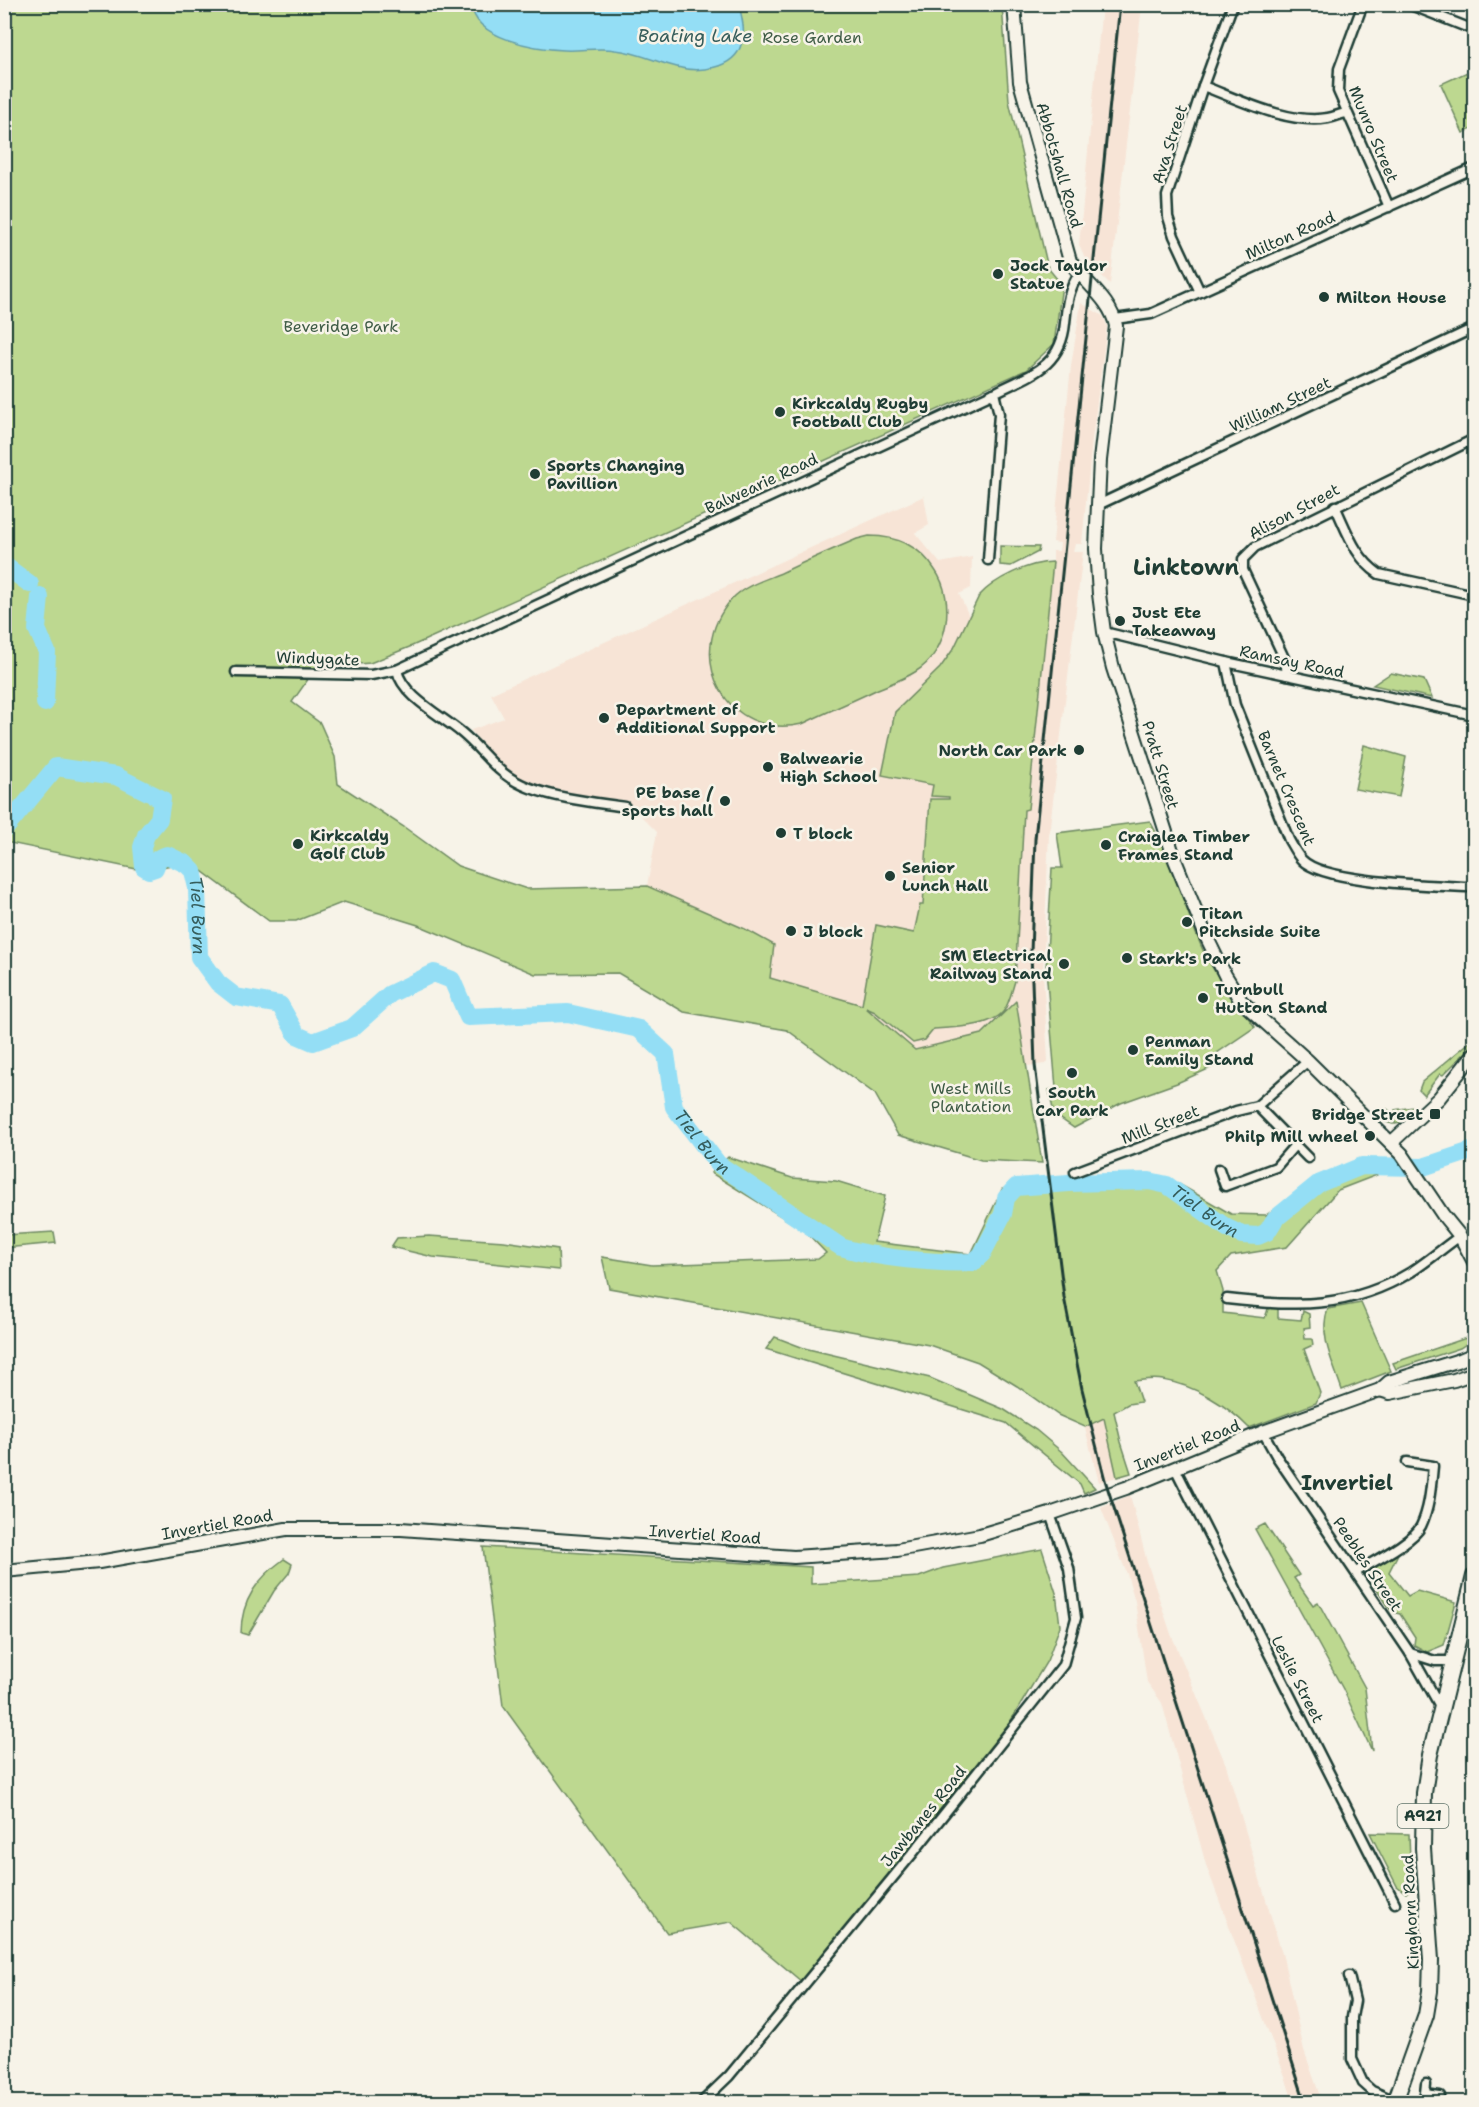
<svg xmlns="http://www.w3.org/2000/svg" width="1479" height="2107" font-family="'Shantell Sans',sans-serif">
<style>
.built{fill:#f7e4d6}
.green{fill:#bdd890;stroke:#6e8a62;stroke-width:1.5}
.water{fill:#94def5;stroke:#659ea8;stroke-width:1.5}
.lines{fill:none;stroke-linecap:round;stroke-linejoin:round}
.river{stroke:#94def5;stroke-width:18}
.street-casing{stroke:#1f3d34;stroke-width:13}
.secondary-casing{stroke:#1f3d34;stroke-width:16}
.primary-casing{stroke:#1f3d34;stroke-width:18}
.street{stroke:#f7f3e8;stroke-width:8}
.secondary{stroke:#f7f3e8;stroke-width:12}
.primary{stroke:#f7f3e8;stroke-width:14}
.rail{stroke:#1f3d34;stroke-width:3}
.poi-dot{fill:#1f3d34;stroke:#f7f3e8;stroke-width:2}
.labels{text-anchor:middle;stroke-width:5;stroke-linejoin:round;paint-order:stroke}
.shield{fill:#f7f3e8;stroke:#60746a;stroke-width:1.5}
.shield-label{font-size:15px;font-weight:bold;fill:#1f3d34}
.park-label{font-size:16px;fill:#3f5c46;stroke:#f7f3e8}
.street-label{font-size:16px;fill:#1f3d34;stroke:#f7f3e8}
.poi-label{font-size:16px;font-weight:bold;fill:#1f3d34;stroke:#f7f3e8;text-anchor:start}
.water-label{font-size:18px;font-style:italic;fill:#365d5b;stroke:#f7f3e8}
.quarter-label{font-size:20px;font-weight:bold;fill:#1f3d34;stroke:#f7f3e8}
.district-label{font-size:22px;font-weight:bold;fill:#1f3d34;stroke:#f7f3e8}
</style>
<rect width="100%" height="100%" fill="#f7f3e8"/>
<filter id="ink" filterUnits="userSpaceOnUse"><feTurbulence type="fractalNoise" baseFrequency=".0167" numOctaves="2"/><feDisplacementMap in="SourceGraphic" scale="12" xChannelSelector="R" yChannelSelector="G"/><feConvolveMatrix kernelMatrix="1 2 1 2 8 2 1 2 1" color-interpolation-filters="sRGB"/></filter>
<g filter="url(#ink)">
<g class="built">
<path d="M1102 5H1142L1110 284 1085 259 1079 245Z"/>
<path d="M1081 303 1103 316 1107 326 1092 440 1082 544H1075L1073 552H1083L1049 834 1043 973 1048 1061 1046 1064 1026 1066 1016 1001 982 1034 915 1050 862 1005 770 978 745 929 647 886 657 832 627 802 570 794 543 787 517 777 491 757 471 730 504 718 491 694 924 496 929 525 915 533 940 563 972 557 971 588 959 594 969 616 979 596 984 590 1022 568 1044 562H1053V551H1059L1060 543 1053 542 1071 366Z"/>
<path d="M1081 1413 1103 1415 1117 1477 1099 1482Z"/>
<path d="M1130 1495 1147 1562 1171 1634 1226 1765 1283 1957 1304 2050 1322 2102H1293L1285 2076 1206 1865 1162 1703 1147 1682 1135 1601 1127 1574 1101 1508Z"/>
</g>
<g class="green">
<path d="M4 5H1002L1009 101 1048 268 1062 285 1054 344 1026 370 412 646 370 663 311 668 309 678 292 702 320 723 335 757 338 784 404 827 458 866 527 889 647 886 745 929 774 945 770 978 862 1005 876 925 914 933 920 905H923L930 799H949V797L931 796 933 785 882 775 895 712 940 668 954 648 979 596C994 579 1029 562 1053 562L1028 809 1024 810 1015 981C1012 990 1009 1005 1003 1012 990 1027 952 1028 934 1029L925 1040 913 1043 875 1012 866 1008 915 1050 982 1034 1016 1001 1042 1163 981 1160 898 1135 875 1094 787 1030 684 1012 618 973 535 974 418 925 344 902 296 921H269L195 866 171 865 146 871 5 842Z"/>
<path d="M1474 69V128L1463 133 1441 84Z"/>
<path d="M869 536C896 536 920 546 935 570 956 600 949 652 915 672 904 679 890 684 878 689 853 701 827 712 802 724 727 741 681 656 732 599 744 586 764 580 781 573 806 561 831 550 857 539Z"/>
<path d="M1000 546 1039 547 1038 552 1011 566 1000 565Z"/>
<path d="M1391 673 1424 680 1432 698 1373 685Z"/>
<path d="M1364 745 1406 757 1399 797 1355 789Z"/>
<path d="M1150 821C1173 862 1184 908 1203 950 1216 978 1237 1002 1255 1027L1217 1053 1222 1063 1177 1083 1121 1103 1074 1128 1054 1114 1049 1090 1056 1088 1046 969 1052 868H1062L1057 833Z"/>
<path d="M1471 1041H1473L1466 1052 1443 1075 1440 1074 1424 1095 1419 1090 1422 1082Z"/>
<path d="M1413 1107 1414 1110 1400 1123 1395 1124V1110Z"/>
<path d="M1376 1109H1387L1392 1113 1393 1124 1386 1122 1376 1111Z"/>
<path d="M728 1157 792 1178 836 1181 885 1196 874 1242 971 1254 1002 1189 1017 1184 1141 1175 1172 1180 1231 1214 1266 1215 1329 1172 1380 1159 1377 1175 1338 1190 1287 1247 1231 1256 1217 1271 1223 1291V1313L1265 1318 1269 1306 1278 1307V1318L1301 1320 1303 1311 1309 1314 1310 1327 1304 1328 1305 1339H1312L1313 1345 1304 1349 1320 1393 1316 1403 1249 1428C1227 1405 1194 1385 1163 1380 1154 1378 1143 1380 1134 1381L1141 1402 1128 1404 1114 1412 1121 1442 1131 1473 1117 1477 1104 1418 1085 1427 1058 1415 1017 1386 978 1362 929 1345 609 1288 602 1257 652 1265 818 1259 826 1253 805 1231 711 1173Z"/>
<path d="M54 1232 56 1243 5 1248V1235Z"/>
<path d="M429 1236 504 1241 558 1249 559 1270 433 1257 391 1247 397 1238Z"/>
<path d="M1361 1303 1391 1371 1342 1390C1334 1365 1318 1335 1328 1309Z"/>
<path d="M1472 1336V1340L1460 1348 1396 1369 1393 1363Z"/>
<path d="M775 1337 804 1348 930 1378 1003 1409 1036 1430 1062 1452 1095 1488 1084 1493 1080 1484 1006 1423 766 1349Z"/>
<path d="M1265 1524 1299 1575 1294 1578 1313 1605 1318 1602 1365 1688 1372 1751 1343 1689 1255 1529Z"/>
<path d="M483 1547 811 1567V1584L919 1577 943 1568 1042 1549 1056 1593 1060 1626 1047 1661 1010 1722 802 1982 731 1922 667 1933 503 1706Z"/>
<path d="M1398 1554 1389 1572 1408 1596 1417 1591 1456 1602 1444 1645 1427 1652 1414 1645 1415 1637 1400 1614 1392 1612 1371 1580V1573L1375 1567Z"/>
<path d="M284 1559 292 1564 289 1573 274 1591 248 1635 241 1633C241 1600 258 1578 284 1559Z"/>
<path d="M1370 1833 1409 1834 1411 1889 1406 1893 1397 1886Z"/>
</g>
<path class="water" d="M472 5H739C742 18 746 31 741 45 734 69 698 73 677 67 656 62 637 52 615 50 599 47 581 51 564 50 538 49 473 39 472 5Z"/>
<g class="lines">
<g class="river">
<path d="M4 565 30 584"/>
<path d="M40 597 37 629 47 652 45 703"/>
<path id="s1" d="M4 830 56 767 116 776 162 799 159 819 146 835 142 847 144 867 149 870 155 868 159 858 167 855 186 864 193 871 197 888 199 957 218 983 236 997 280 1005 297 1035 313 1042 352 1028 390 994 434 973 452 980 468 1017 568 1013 639 1029 666 1054 674 1107 718 1164 841 1247C876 1258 937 1264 974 1262L982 1254 1003 1214 1006 1198 1016 1187 1069 1183 1149 1181 1167 1185 1227 1228 1242 1235 1258 1236 1267 1232 1275 1219 1318 1184 1362 1166 1423 1167 1474 1150"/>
</g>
<defs>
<g id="street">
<path d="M1363 4 1339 69 1338 91 1389 207"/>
<path d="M1408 4 1474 30"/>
<path d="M1203 86C1240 100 1289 125 1328 118 1334 117 1340 114 1346 113"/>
<path d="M1200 292 1174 236 1168 217 1167 196 1203 86 1233 4"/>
<path d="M1115 319 1151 314 1474 168"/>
<path d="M1098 505 1474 328"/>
<path d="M1335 506C1347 531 1355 558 1379 574L1474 595"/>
<path d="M988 560 999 414 994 393"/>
<path d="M1104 632 1226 662 1474 715"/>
<path d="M1226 662 1235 705 1289 840C1293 847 1297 855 1302 860 1324 883 1432 885 1466 887L1474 886"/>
<path d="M397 670C402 696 442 716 462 733 487 754 496 775 530 788 560 799 592 802 625 807"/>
<path d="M236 672 371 675 397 670 994 393C1029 375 1061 368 1065 323 1067 304 1068 290 1079 274"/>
<path d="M1287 675 1285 660 1243 570V559L1255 547 1474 439"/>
<path d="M1257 1106 1308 1158"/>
<path d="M1219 1169 1225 1186 1276 1167 1295 1145"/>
<path d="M1075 1172 1236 1111 1257 1106 1308 1061"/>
<path d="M1227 1299C1295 1307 1350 1309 1411 1272 1428 1261 1443 1248 1460 1236"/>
<path d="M1263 1432 1277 1457 1410 1653 1441 1708"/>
<path d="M1175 1468 1395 1903"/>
<path d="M1356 1572C1372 1562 1413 1542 1421 1526 1430 1507 1431 1486 1433 1466L1407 1462"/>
<path d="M1410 1653 1435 1661H1453"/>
<path d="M1349 1976 1355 2001 1352 2017V2059L1363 2083 1372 2091 1395 2101"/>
<path d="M1425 2094 1440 2096"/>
<path d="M702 2102 729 2076 913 1853 1063 1665 1076 1618 1069 1568 1050 1514"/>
<path d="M1424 2102 1426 2084"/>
</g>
<g id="secondary">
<path d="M1014 4 1020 82 1070 261C1084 282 1111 300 1116 326L1100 460 1096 549 1099 594 1104 632 1113 668 1175 860 1206 936 1225 975 1241 1001 1308 1061 1402 1154 1443 1215 1460 1236 1474 1262"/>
<path d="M1391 1143 1439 1098 1474 1054"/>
<path d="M1380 1390 1390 1393 1454 1380 1474 1373"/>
<path d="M4 1571 99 1562 286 1529H401L794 1557 897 1550 980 1535 1050 1514 1126 1488 1263 1432 1380 1390 1389 1382 1460 1360 1474 1354"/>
</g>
<path id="primary" d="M1395 2102 1426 2015 1430 1991 1431 1960 1423 1848 1424 1793 1430 1755 1474 1576"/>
</defs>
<use href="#street" class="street-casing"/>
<use href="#secondary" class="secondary-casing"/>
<use href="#primary" class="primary-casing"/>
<use href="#street" class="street"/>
<use href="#secondary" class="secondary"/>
<use href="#primary" class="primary"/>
<path class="rail" d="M1120 4 1035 839 1031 953 1035 1065 1064 1297 1082 1389 1105 1480 1305 2102"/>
</g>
</g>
<g class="poi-dot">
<circle cx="998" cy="274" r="6"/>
<circle cx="1324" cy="297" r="6"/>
<circle cx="780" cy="412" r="6"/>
<circle cx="535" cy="474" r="6"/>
<circle cx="1120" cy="621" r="6"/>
<circle cx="604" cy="718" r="6"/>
<circle cx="1079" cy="750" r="6"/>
<circle cx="768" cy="767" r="6"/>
<circle cx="725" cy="801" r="6"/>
<circle cx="781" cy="833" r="6"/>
<circle cx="298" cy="844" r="6"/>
<circle cx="1106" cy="845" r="6"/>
<circle cx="890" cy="876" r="6"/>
<circle cx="1187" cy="922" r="6"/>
<circle cx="791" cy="931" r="6"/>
<circle cx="1127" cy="958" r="6"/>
<circle cx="1064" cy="964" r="6"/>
<circle cx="1203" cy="998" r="6"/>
<circle cx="1133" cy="1050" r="6"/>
<circle cx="1072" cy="1073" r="6"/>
<rect x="1429" y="1108" width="12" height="12" rx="3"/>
<circle cx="1370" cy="1136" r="6"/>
</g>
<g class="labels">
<rect class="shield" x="1397.5" y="1804" width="51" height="24" rx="4.5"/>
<g class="shield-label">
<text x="1423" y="1821">A921</text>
</g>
<g class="park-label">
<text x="812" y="43">Rose Garden</text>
<text x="341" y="332">Beveridge Park</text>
<text x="971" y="1094">West Mills<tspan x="971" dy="18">Plantation</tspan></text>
</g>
<g class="street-label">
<text transform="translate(1374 134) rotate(67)" y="6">Munro Street</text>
<text transform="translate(1169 144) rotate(-72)" y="6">Ava Street</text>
<text transform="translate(1060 165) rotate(74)" y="6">Abbotshall Road</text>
<text transform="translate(1290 235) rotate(-24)" y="6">Milton Road</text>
<text transform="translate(1280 404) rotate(-25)" y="6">William Street</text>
<text transform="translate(761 483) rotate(-25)" y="6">Balwearie Road</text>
<text transform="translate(1294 511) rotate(-28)" y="6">Alison Street</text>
<text transform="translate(318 658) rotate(2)" y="6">Windygate</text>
<text transform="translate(1292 661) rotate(12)" y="6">Ramsay Road</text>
<text transform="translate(1161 765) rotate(73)" y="6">Pratt Street</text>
<text transform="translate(1287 788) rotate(67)" y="6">Barnet Crescent</text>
<text transform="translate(1160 1124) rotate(-21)" y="6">Mill Street</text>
<text transform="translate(1187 1445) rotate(-22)" y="6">Invertiel Road</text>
<text transform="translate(217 1524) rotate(-10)" y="6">Invertiel Road</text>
<text transform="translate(705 1534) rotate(4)" y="6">Invertiel Road</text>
<text transform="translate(1368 1564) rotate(56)" y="6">Peebles Street</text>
<text transform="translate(1298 1679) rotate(63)" y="6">Leslie Street</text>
<text transform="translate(923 1816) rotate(-51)" y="6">Jawbanes Road</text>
<text transform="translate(1410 1912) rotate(-93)" y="6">Kinghorn Road</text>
</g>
<g class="poi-label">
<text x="1010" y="271">Jock Taylor<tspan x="1010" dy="18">Statue</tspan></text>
<text x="1336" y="303">Milton House</text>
<text x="792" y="409">Kirkcaldy Rugby<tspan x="792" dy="18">Football Club</tspan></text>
<text x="547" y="471">Sports Changing<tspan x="547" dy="18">Pavillion</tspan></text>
<text x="1132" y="618">Just Ete<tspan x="1132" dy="18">Takeaway</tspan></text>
<text x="616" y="715">Department of<tspan x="616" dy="18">Additional Support</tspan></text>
<text x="1067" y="756" text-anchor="end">North Car Park</text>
<text x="780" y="764">Balwearie<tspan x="780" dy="18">High School</tspan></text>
<text x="713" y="798" text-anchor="end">PE base /<tspan x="713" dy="18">sports hall</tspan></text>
<text x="793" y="839">T block</text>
<text x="310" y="841">Kirkcaldy<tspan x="310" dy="18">Golf Club</tspan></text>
<text x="1118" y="842">Craiglea Timber<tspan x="1118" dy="18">Frames Stand</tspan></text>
<text x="902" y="873">Senior<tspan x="902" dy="18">Lunch Hall</tspan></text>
<text x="1199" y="919">Titan<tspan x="1199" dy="18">Pitchside Suite</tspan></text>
<text x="803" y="937">J block</text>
<text x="1052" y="961" text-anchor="end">SM Electrical<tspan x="1052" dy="18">Railway Stand</tspan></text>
<text x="1139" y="964">Stark's Park</text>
<text x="1215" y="995">Turnbull<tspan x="1215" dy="18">Hutton Stand</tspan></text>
<text x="1145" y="1047">Penman<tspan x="1145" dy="18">Family Stand</tspan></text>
<text x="1072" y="1098" text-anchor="middle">South<tspan x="1072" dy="18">Car Park</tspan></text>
<text x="1423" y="1120" text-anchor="end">Bridge Street</text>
<text x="1358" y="1142" text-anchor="end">Philp Mill wheel</text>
</g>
<g class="water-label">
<text x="695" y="42">Boating Lake</text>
<text dy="6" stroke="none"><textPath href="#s1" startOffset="375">Tiel Burn</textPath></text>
<text dy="6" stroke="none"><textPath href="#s1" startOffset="1077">Tiel Burn</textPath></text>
<text dy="6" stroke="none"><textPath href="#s1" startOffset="1672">Tiel Burn</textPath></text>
</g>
<g class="quarter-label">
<text x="1347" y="1490">Invertiel</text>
</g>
<g class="district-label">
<text x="1186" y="575">Linktown</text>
</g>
</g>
<rect width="1479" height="2107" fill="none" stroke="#f7f3e8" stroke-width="24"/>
<rect x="12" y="12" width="1455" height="2083" fill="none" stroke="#1f3d34" stroke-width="2" filter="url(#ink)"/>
</svg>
